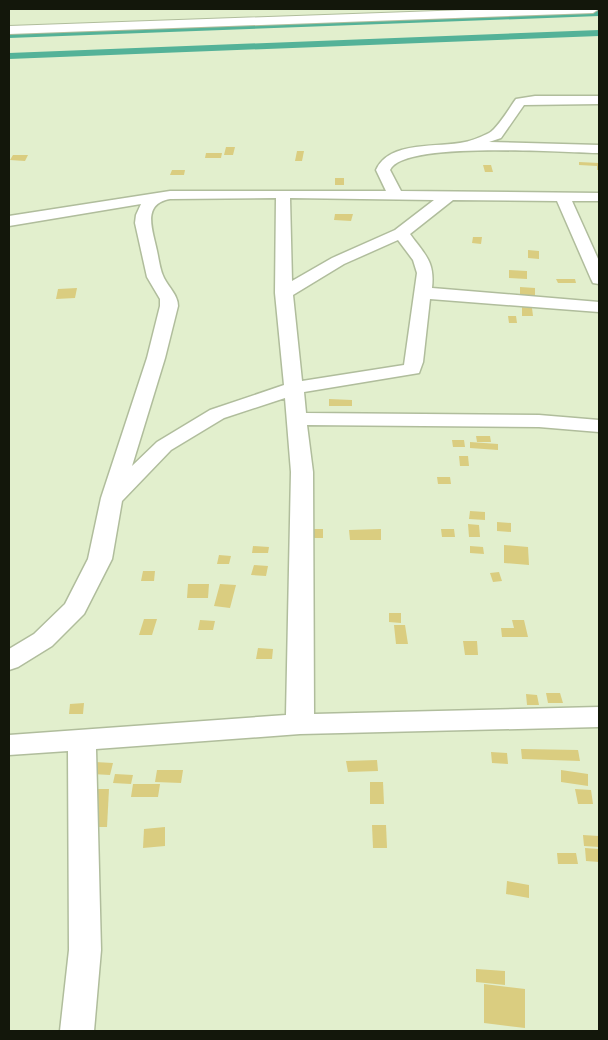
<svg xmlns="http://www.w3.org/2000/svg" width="608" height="1040" font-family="Merriweather,serif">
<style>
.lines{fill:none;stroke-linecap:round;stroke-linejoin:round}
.canal{fill:#54b298;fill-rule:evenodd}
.building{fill:#dacd80}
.street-casing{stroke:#b0bd9c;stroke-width:3}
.secondary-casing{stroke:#b0bd9c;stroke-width:2}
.street{fill:#fff;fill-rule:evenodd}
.secondary{fill:#fff;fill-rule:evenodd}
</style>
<rect width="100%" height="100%" fill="#e2efcd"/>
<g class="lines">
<g class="canal">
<path d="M599 10V16L9 38V32Z"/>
<path d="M599 30V36L9 59V53Z"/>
</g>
</g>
<g class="building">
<path d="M226 147H235L233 155H224Z"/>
<path d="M297 151H304L302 161H295Z"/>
<path d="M206 153H222L221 158H205Z"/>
<path d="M13 155H28L25 161 10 160Z"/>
<path d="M579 162 599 163V170H597V166L579 165Z"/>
<path d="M483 165H491L493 172H485Z"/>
<path d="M172 170H185L184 175H170Z"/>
<rect x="335" y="178" width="9" height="7"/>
<path d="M335 214H353L351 221 334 220Z"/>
<path d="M473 237H482L481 244 472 243Z"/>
<path d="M528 250 539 251V259L528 258Z"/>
<path d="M509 270 527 271V279L509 278Z"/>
<path d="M556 279H575L576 283H558Z"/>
<path d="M520 287 535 288V299L520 298Z"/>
<path d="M77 288 75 298 56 299 58 289Z"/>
<path d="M522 307 532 308 533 316H522Z"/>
<path d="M508 316H516L517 323H509Z"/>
<path d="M329 399 352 400V406H329Z"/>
<path d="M476 436H490L491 442H477Z"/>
<path d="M452 440H464L465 447H453Z"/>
<path d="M470 442 498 444V450L470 448Z"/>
<path d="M459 456H468L469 466H460Z"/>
<path d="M437 477H450L451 484H438Z"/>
<path d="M470 511 485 512V520L469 519Z"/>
<path d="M497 522 511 523V532L497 531Z"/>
<path d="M468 524 479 525 480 537H469Z"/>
<path d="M310 529H323V538H311Z"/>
<path d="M381 529V540H350L349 530Z"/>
<path d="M441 529H454L455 537H442Z"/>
<path d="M504 545 528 547 529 565 504 563Z"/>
<path d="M253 546 269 547 268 553H252Z"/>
<path d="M470 546 483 547 484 554 470 553Z"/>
<path d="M219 555 231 556 229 564H217Z"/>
<path d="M254 565 268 566 266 576 251 575Z"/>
<path d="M143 571H155L154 581H141Z"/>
<path d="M499 572 502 581 493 582 490 573Z"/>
<path d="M188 584H209L208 598H187Z"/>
<path d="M220 584 236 585 230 608 214 606Z"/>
<path d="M389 613H401V623L389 622Z"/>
<path d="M144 619H157L152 635H139Z"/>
<path d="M200 620 215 621 213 630H198Z"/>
<path d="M512 620H524L528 637H502L501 628H514Z"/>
<path d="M394 625H405L408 644H396Z"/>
<path d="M463 641H477L478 655H465Z"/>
<path d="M258 648 273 649 272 659H256Z"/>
<path d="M546 693H560L563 703H548Z"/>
<path d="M526 694 537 695 539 705H527Z"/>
<path d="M84 703 83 714H69L70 704Z"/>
<path d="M521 749 578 750 580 761 522 759Z"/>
<path d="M491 752 507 753 508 764 492 763Z"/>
<path d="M377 760 378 771 348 772 346 761Z"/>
<path d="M95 762 113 763 110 775 92 774Z"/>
<path d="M157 770H183L181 783 155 782Z"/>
<path d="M561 770 588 774V786L561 782Z"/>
<path d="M115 774 133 775 131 784 113 783Z"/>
<path d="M370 782H383L384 804H370Z"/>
<path d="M133 784H160L158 797H131Z"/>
<path d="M94 789H109L107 827H92Z"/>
<path d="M575 789 591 790 593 804H578Z"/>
<path d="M372 825H386L387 848H373Z"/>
<path d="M165 827V846L143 848 144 829Z"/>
<path d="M583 835 599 836V847L584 846Z"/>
<path d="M585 848 599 849V862L586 861Z"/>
<path d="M557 853H576L578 864H558Z"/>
<path d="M507 881 529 885V898L506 894Z"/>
<path d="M476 969 505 971V985L476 982Z"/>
<path d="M484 984 525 989V1028L484 1023Z"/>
</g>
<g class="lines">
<defs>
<path id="street" d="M535 96H599V104L524 105 501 138 489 142 599 145V153C566 153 403 140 390 170L401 191 599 193V201H572L599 261V284L593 283 591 279 557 201 453 200 410 234C425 255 435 261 432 288L599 302V312L430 299 423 362 419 373 304 392 306 413 539 415 599 420V432L539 427 307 425 313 472 314 714 599 707V727L300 734 96 749 101 950 94 1031H60L69 950 68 751 9 755V735L286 715 291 472 285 398 224 418 171 450 122 501 112 559 84 614 52 646 18 667 9 670V649L34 634 65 604 88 559 101 498 147 358 160 306V299L147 277 135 223 136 215 141 204 9 226V216L170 191H386L376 170C389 140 439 148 465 142 471 141 483 136 489 133 497 129 510 107 516 99ZM276 198 275 293 284 385 210 410 157 442 132 466 165 358 178 306C178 295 169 288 164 278 160 270 159 260 157 251 153 231 141 204 170 199ZM290 198 434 200 395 230 332 258 292 281ZM398 240 413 260 417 273 404 365 302 381 293 295 344 264Z"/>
<path id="secondary" d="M494 9H599L593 13 9 34V26Z"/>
</defs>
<use href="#street" class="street-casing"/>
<use href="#secondary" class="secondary-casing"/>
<use href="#street" class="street"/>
<use href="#secondary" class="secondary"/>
</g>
<rect width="608" height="1040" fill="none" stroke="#13170b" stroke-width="20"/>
</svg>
